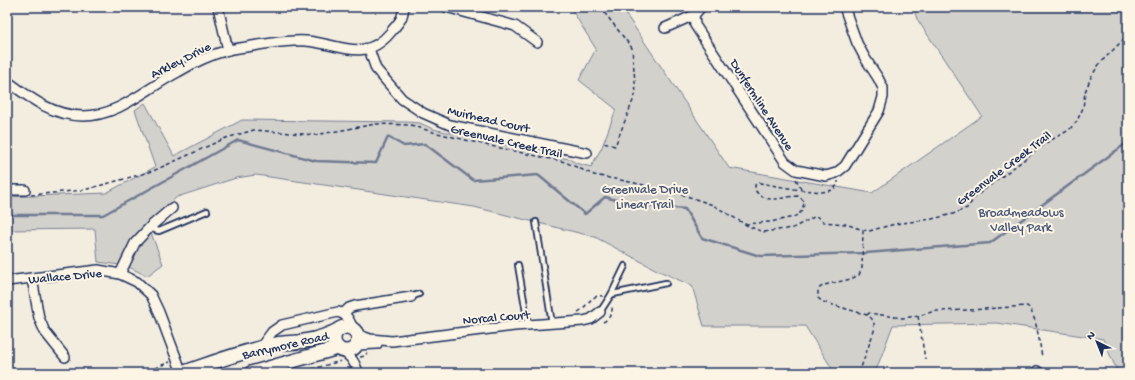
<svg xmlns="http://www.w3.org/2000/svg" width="1135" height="380" font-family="'Gochi Hand',sans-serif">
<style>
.green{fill:#d3d1cc;stroke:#778095}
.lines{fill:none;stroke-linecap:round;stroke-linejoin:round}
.stream{stroke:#707a91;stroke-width:2.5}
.lane-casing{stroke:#1b2f5e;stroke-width:8}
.street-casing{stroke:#1b2f5e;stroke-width:12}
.secondary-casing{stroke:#1b2f5e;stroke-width:16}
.path{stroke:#1b2f5e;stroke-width:1.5;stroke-dasharray:4 3;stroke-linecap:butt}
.lane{stroke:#fcf5e5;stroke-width:4.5}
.street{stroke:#fcf5e5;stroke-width:9}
.secondary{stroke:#fcf5e5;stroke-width:13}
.labels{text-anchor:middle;stroke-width:4;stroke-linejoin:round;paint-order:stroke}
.street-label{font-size:13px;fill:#1b2f5e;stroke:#fcf5e5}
.park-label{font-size:13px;fill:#49587a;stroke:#fcf5e5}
</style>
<rect width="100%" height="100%" fill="#f3ede0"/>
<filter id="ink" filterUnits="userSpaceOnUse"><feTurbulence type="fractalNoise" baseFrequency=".025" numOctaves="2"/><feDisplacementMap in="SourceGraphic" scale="8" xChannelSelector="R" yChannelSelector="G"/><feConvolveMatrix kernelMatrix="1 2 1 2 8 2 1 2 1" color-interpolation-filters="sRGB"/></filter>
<g filter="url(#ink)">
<g class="green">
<path d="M570 7H621L729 168 872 193 982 116 917 19 913 7H1128V373H1118L1103 339 997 323 893 325 875 373H835L805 326H704L692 286 657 270 595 237 474 207 256 175 236 178 177 197 146 224 132 241 120 265 98 262 95 229 7 230V197L106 193 155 167 135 110 145 103 174 156 242 120 407 122 420 123 433 129 569 159 576 163 591 167 602 147 616 109 579 80 596 49Z"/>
<path d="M151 233 163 264 147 276 129 267C131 254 141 241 151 233Z"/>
</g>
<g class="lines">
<path class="stream" d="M7 215H103L238 140 316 161 376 163 388 137 404 146 425 144 473 180 538 175 585 214 605 197 630 204 685 209 702 238 760 256 866 253 990 243 1128 142"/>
<defs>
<g id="lane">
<path d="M536 222 552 324"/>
<path d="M150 227 155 230 159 231 207 211"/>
<path d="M518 265 528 324"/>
<path d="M611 295 625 266"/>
<path d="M411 297 419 294"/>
<path d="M600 312 611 295 613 294 666 283"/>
</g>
<g id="street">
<path d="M218 7 228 50"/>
<path d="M446 7 515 26 537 42"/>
<path d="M694 15 695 25 785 162 796 170 826 176 836 173 845 166 879 111 883 97V88L878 78 865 58 857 43 844 7"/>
<path d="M665 28 694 15 701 7"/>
<path d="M369 49 376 69 402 99 423 113 450 125 587 153"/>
<path d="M7 81C30 98 53 116 83 116 119 116 147 88 178 72 193 63 210 55 228 50 237 48 248 47 258 45 274 43 289 40 306 41 338 43 364 64 390 33 399 22 402 21 404 7"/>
<path d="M7 190H25"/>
<path d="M120 274 135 243 150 227 172 208"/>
<path d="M32 278 39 318 45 332 65 357"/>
<path d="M7 281 98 270 120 274 137 282 151 295 159 312 182 373"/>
<path d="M344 313 349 308 355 306 411 297"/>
<path d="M356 334 370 339 392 341 514 326 583 321 591 319 600 312"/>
<path d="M356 345 377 344"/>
<path d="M260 348 272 332 282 325 338 312C348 314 350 322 354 331"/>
<path d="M340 349C350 356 355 361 358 373"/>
<path d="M1037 371 1040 373"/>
</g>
<g id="secondary">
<circle cx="346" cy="339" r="12"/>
<path d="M182 373C213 362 244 351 276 344 286 342 295 343 304 341 318 339 329 335 342 328"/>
<path d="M251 373 338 348"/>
</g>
</defs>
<use href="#lane" class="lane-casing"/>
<use href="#street" class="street-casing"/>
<use href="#secondary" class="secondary-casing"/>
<g class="path">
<path d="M600 7 632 48 636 93 615 146 603 143"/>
<path d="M796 179 801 189"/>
<path d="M31 195 84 190 153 171 226 138 254 130 315 135 376 124 411 125 433 132 486 145 565 162 594 175 630 182 675 192 713 205 748 226 763 232 793 228 816 216 824 222 846 224 863 230 869 231 895 224 932 219 953 214 967 208 976 196 1046 143 1069 130 1077 121 1083 108 1085 92 1091 77 1100 63 1128 35"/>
<path d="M745 224 770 222 794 217 801 212 804 204V201L798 196C783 196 766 206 755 190V185L760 183 794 189 822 192 833 190 838 184V181"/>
<path d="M578 312C588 307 590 294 603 296"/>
<path d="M867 315 869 313 902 318 918 316 935 311 970 310 1027 306C1036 312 1040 346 1042 357"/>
<path d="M918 316 925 359"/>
<path d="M603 322C609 319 613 313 612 306"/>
<path d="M464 323 488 320"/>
<path d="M360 357 365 356 367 353"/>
<path d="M142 373 170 362"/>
<path d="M298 373 341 361"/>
<path d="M859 373 874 331C875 324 874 319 867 315L823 302 818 298V289L824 285 851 279 859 275 862 268 863 231"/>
</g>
<use href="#lane" class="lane"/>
<use href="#street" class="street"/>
<use href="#secondary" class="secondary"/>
</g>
</g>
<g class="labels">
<g class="street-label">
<text transform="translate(180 59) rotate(-27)" y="5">Arkley Drive</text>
<text transform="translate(763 104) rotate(57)" y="5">Dunfermline Avenue</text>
<text transform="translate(489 118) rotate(13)" y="5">Muirhead Court</text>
<text transform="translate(507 140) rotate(13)" y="5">Greenvale Creek Trail</text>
<text transform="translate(1003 167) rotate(-37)" y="5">Greenvale Creek Trail</text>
<text transform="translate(65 275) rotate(-5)" y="5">Wallace Drive</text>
<text transform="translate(496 316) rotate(-5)" y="5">Norcal Court</text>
<text transform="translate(285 344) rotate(-13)" y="5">Barrymore Road</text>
</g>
<g class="park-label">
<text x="645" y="193">Greenvale Drive<tspan x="645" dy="15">Linear Trail</tspan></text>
<text x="1021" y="216">Broadmeadows<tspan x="1021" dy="15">Valley Park</tspan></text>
</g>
</g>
<rect width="1135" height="380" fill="none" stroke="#fcf5e5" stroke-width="24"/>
<rect x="12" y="12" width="1111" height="356" fill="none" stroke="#1b2f5e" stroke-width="1.5" filter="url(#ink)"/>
<g transform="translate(1097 342) rotate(317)" stroke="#fcf5e5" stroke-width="3" paint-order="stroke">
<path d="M0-3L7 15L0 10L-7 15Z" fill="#1b2f5e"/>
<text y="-6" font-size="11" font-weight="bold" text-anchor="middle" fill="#1b2f5e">N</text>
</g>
</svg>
